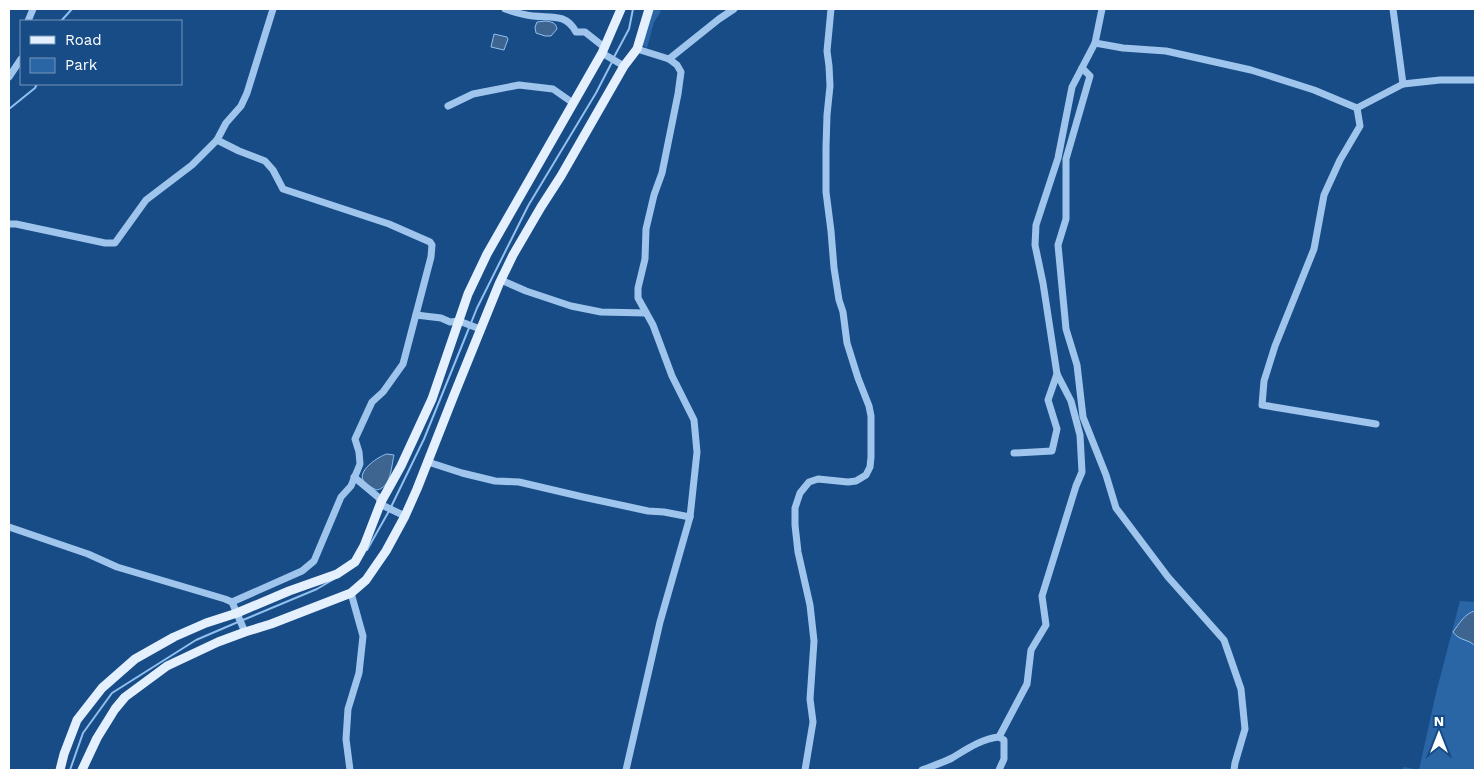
<svg xmlns="http://www.w3.org/2000/svg" width="1484" height="779" font-family="'Work Sans',sans-serif">
<style>
.green{fill:#2a66a6}
.water{fill:#3e6490;stroke:#91c0f0}
.lines{fill:none;stroke-linecap:round;stroke-linejoin:round}
.stream{stroke:#91c0f0;stroke-width:2}
.minor{stroke:#9fc5ed;stroke-width:7}
.major{stroke:#e5f0ff;stroke-width:9}
</style>
<rect width="100%" height="100%" fill="#174c87"/>
<g class="green">
<path d="M653 9H661L660 13 654 22 647 48 640 43Z"/>
<path d="M1460 601 1475 602V770H1402L1404 767 1419 770 1436 693Z"/>
</g>
<g class="water">
<path d="M546 21C551 22 556 22 557 29L551 36H545L536 33 535 27 537 22Z"/>
<path d="M494 34 507 37 508 39 504 50 491 47Z"/>
<path d="M387 454 394 455C391 468 391 487 377 490 372 488 365 484 363 480 358 470 379 456 387 454Z"/>
<path d="M1475 611V646C1469 639 1459 641 1453 632 1459 624 1465 613 1475 611Z"/>
</g>
<g class="lines">
<g class="stream">
<path d="M61 21 72 9"/>
<path d="M614 57 629 29 633 9"/>
<path d="M9 109 35 88 37 84"/>
<path d="M471 323 477 308 528 206 596 93 612 62"/>
<path d="M391 507 424 439 469 328"/>
<path d="M367 550 389 511"/>
<path d="M243 620 317 589 334 579"/>
<path d="M70 770 83 733 112 693 196 640 238 622"/>
</g>
<g class="minor">
<path d="M505 9C514 12 524 15 533 16 551 18 566 13 576 32H585L604 47"/>
<path d="M1102 9 1095 43 1123 48 1166 51 1251 70 1314 90 1357 108 1403 84 1440 80H1475"/>
<path d="M1393 9 1403 84"/>
<path d="M28 21 33 9"/>
<path d="M602 53 624 66"/>
<path d="M669 59 719 19 734 9"/>
<path d="M1082 68 1090 76 1066 159V219L1058 245 1066 329 1077 365 1083 417 1106 475 1116 508 1168 577 1224 640 1241 689 1245 729 1235 763 1234 770"/>
<path d="M9 77 21 59"/>
<path d="M448 106 473 94 519 85 553 89 573 103"/>
<path d="M1357 108 1360 126 1340 160 1324 195 1314 249 1275 346 1264 381 1262 405 1376 424"/>
<path d="M217 140 239 151 265 161 273 170 283 189 389 224 430 242 432 245 431 257 403 364 383 392 372 402 355 439 359 452 360 464 351 486 341 497 314 561 302 571 232 602"/>
<path d="M9 224H16L105 243H115L146 200 192 165 217 140 226 123 241 106 247 93 273 9"/>
<path d="M501 280 526 291 571 306 601 312 646 313"/>
<path d="M416 315 441 318 450 322 459 321 480 329"/>
<path d="M1014 453 1052 451 1057 429 1048 400 1057 374"/>
<path d="M428 462 462 473 495 481 519 482 583 497 648 511 664 512 690 517"/>
<path d="M354 477 378 497 384 506 405 516"/>
<path d="M9 527 88 554 117 567 225 599 232 602 245 632"/>
<path d="M350 770 346 739 348 709 359 673 363 636 351 593"/>
<path d="M626 770 660 622 690 517 697 452 694 420 672 376 653 325 638 298V288L645 259 646 229 654 195 662 173 678 94 681 72 677 65 669 59 637 49"/>
<path d="M805 770 813 722 810 699 814 641 810 605 798 552 795 525V508L800 493 809 482 818 479 848 482 856 481 866 475 870 467 871 457V416L869 406 858 378 847 343 843 312 839 300 834 268 831 231 826 192V147L827 115 830 86 829 66 827 51 831 9"/>
<path d="M922 770C932 766 942 763 952 758 967 749 981 739 999 737"/>
<path d="M999 770 1004 759V740L999 737 1027 684 1031 650 1046 625 1042 596 1076 486 1082 472 1080 435 1071 401 1057 374 1043 283 1035 245 1036 225 1058 158 1072 87 1095 43"/>
</g>
<g class="major">
<path d="M60 770 64 754 77 720 102 688 135 659 174 637 206 623 237 613 289 591 337 574 355 562 364 546 381 502 401 466 432 399 468 294 487 254 602 53 621 9"/>
<path d="M82 770 97 738 115 709 125 697 167 666 218 642 245 632 271 624 351 593 366 580 386 551 405 516 417 489 454 395 499 284 513 255 541 207 561 176 624 66 637 49 649 9"/>
</g>
</g>
<rect width="1484" height="779" fill="none" stroke="#ffffff" stroke-width="20"/>
<rect x="20" y="20" width="162" height="65" fill="#174c87" stroke="#7494b7"/>
<rect x="30" y="36" width="25" height="8" fill="#e5f0ff" stroke="#7494b7"/>
<text x="65" y="45" font-size="15" fill="#ffffff">Road</text>
<rect x="30" y="58" width="25" height="15" fill="#2a66a6" stroke="#7494b7"/>
<text x="65" y="70" font-size="15" fill="#ffffff">Park</text>
<g transform="translate(1439 734)" stroke="#174c87" stroke-width="4" paint-order="stroke">
<path d="M0-4L9 19L0 12L-9 19Z" fill="#ffffff"/>
<text y="-8" font-size="14" font-weight="bold" text-anchor="middle" fill="#ffffff">N</text>
</g>
</svg>
